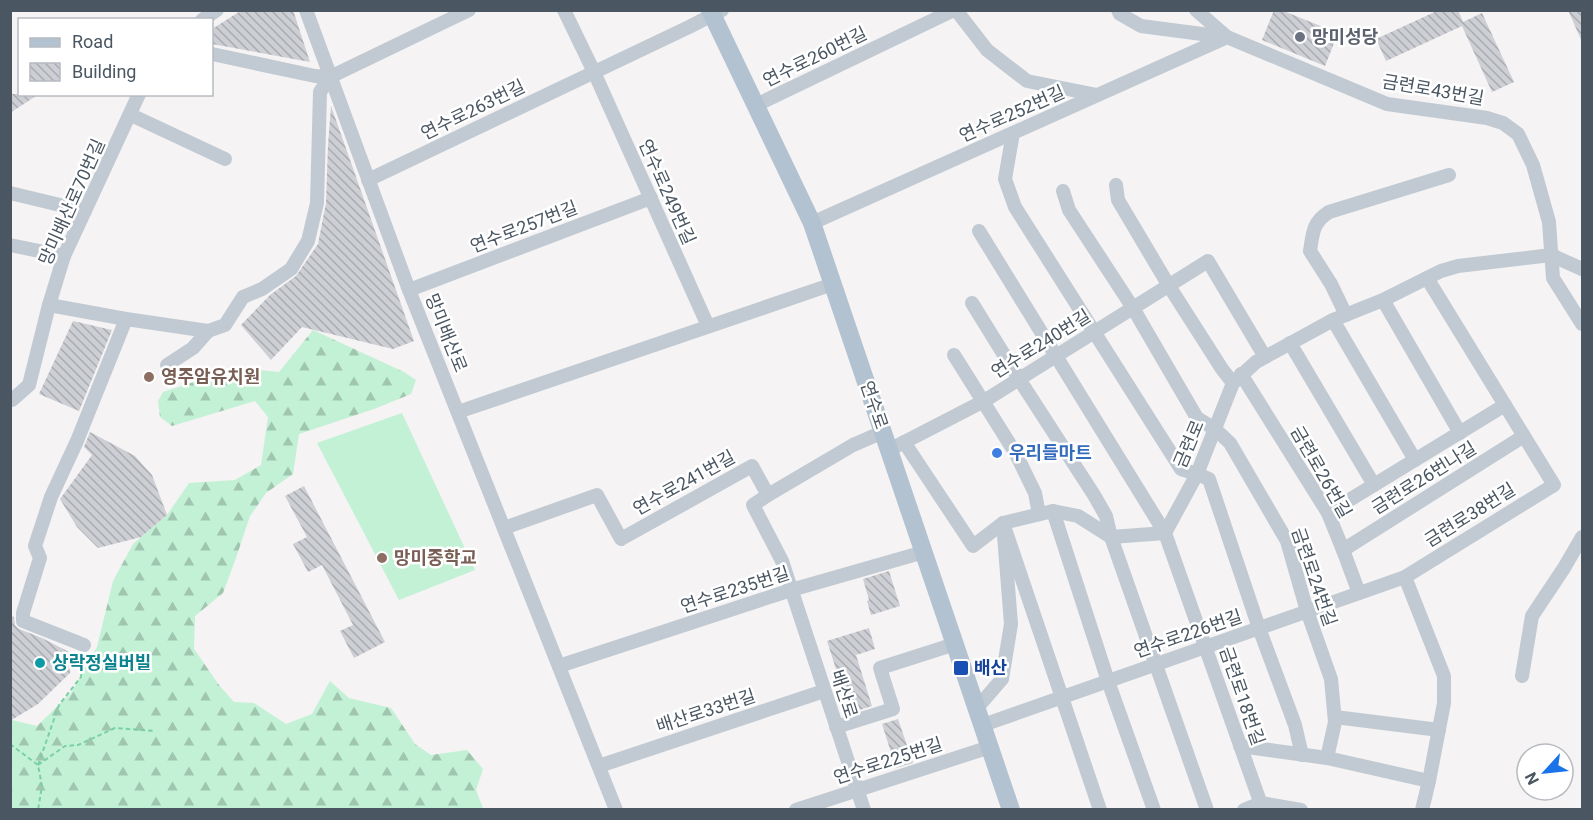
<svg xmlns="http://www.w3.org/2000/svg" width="1593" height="820" font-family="Roboto,'Noto Sans KR',sans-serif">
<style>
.forest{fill:url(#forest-firs)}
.pitch{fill:#c3f1d5}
.building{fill:url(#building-back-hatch)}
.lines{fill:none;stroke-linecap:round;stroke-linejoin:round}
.path{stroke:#7ad0a6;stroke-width:2;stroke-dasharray:4.5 3;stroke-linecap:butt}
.minor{stroke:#c1cad2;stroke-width:14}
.major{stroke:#b3c2d1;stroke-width:18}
.worship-dot{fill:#6b7280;stroke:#fff;stroke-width:2}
.education-dot{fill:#8d6e63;stroke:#fff;stroke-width:2}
.shop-dot{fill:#3f7fe0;stroke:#fff;stroke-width:2}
.culture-dot{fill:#0f9aa8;stroke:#fff;stroke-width:2}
.transit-dot{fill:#1a4fb4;stroke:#fff;stroke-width:2}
.labels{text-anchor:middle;stroke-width:5;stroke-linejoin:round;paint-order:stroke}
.worship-label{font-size:18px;font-weight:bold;fill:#5b616d;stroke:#fff;text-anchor:start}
.street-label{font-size:18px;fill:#4a5661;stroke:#fff}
.education-label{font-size:18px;font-weight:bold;fill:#785e54;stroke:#fff;text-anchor:start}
.shop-label{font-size:18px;font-weight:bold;fill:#366cbe;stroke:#fff;text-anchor:start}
.culture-label{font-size:18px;font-weight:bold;fill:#0d838f;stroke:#fff;text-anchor:start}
.transit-label{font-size:18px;font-weight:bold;fill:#164399;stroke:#fff;text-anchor:start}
</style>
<defs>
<pattern id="forest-firs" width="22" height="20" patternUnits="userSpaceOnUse" patternTransform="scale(1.5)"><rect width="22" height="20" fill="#c3f1d5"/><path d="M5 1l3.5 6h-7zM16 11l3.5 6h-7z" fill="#a0c6b0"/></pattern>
<pattern id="building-back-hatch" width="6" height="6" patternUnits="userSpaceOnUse" patternTransform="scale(1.5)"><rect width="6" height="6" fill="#cdcfd5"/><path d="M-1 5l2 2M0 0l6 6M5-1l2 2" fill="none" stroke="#a8abb0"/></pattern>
</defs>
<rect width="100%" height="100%" fill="#f5f3f3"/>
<path class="forest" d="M313 330 404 372 416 380 411 394 374 409 299 434 293 474 266 493 255 509 250 516 236 558 223 593 195 616 194 649 219 685 234 702 254 703 286 724 312 714 330 681 349 698 391 708 415 744 431 755 467 750 483 769 476 790 483 809H11L10 717 12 720 37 726 71 693 97 647 113 581 133 544 167 515 189 483 235 480 261 465 268 417 255 401 172 426 160 417 158 401 163 392 237 368 279 372Z"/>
<path class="pitch" d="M402 413 475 570 399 600 317 443Z"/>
<g class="building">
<path d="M242 10H293L310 62 212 44V29Z"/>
<path d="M1274 10H1281L1338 33 1325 66 1262 40Z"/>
<path d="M1439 10H1458L1463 22 1482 13 1514 82 1492 92 1462 26 1386 61 1376 39Z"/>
<path d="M1568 10H1582V42Z"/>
<path d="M10 94H39L10 113Z"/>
<path d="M331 106 414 341 393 349 302 327 271 360 241 325 270 295 296 276 318 244 326 203 328 145Z"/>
<path d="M73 321 112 330 79 411 39 394Z"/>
<path d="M90 432 135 456 152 475 167 515 141 537 98 548 77 527 60 499 92 455 84 447Z"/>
<path d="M304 486 385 642 354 658 340 631 353 625 322 565 308 572 293 544 307 537 285 496Z"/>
<path d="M889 571 900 606 871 615 867 601 869 600 863 579Z"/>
<path d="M10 616 14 617 15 625 19 629 42 638 71 653 70 673 38 704 10 721Z"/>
<path d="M869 628 875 649 856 655 872 706 850 713 827 641Z"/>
<path d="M898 719 913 763 896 768 882 724Z"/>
</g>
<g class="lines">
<g class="path">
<path d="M10 744 38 765 42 786 38 810"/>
<path d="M38 765 59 705 81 677 83 656"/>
<path d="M38 765 65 746 78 745 115 728 155 731"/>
</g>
<g class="minor">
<path d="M306 10 409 290 616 810"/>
<path d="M564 10 594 72 708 326"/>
<path d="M956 10 987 50 1027 81 1097 95"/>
<path d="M1118 10 1120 14 1141 26 1225 37"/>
<path d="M1196 10 1227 37 1387 104 1487 118 1503 123 1518 134 1533 165 1549 222 1553 278 1582 324"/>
<path d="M202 20 217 10"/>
<path d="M212 54 315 76 330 77 469 10"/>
<path d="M756 105 954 10"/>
<path d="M131 115 225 159"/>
<path d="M1013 133 1005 179 1015 207 1181 469 1197 474 1209 479 1259 628 1295 725 1302 755"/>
<path d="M368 180 689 27 722 10"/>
<path d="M1116 185 1118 200 1169 286 1222 369 1233 383"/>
<path d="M1063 191 1069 210 1133 308 1197 418 1215 429 1230 443 1287 541 1307 611 1331 679 1335 722 1327 758"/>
<path d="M10 193 85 211"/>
<path d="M812 223 1227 37"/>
<path d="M979 231 1165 533 1263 810"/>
<path d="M10 245 64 256"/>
<path d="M409 290 651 198"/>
<path d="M1383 300 1460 433"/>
<path d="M972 303 1019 379 1094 495 1106 516 1111 537 1207 810"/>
<path d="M49 305 126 319 208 331 225 325 243 297 262 289 291 269 308 241 317 203 320 92 330 77"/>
<path d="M1346 315 1331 284 1310 251C1313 233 1312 223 1329 212L1449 175"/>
<path d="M1333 320 1415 460"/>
<path d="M1290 343 1374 485"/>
<path d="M954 355 1016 454 1035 493 1039 514"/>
<path d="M167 365 193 348 208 331"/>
<path d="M1241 374 1328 513 1343 550 1359 593"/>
<path d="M12 400 29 385 49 305 64 256 139 94"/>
<path d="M458 412 833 284"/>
<path d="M904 442 973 546 1003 523 1100 810"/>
<path d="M889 450 984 401 1208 261 1265 357"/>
<path d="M768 495 753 505 782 561 864 810"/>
<path d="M1053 511 1108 681 1154 810"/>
<path d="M1328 513 1505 405"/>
<path d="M504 528 597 495 621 539 752 466 768 495 853 445 883 432"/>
<path d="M1343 550 1524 436"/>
<path d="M84 645 23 621V613L40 558 35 546 51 497 77 441 126 319"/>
<path d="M559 666 791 590 924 552"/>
<path d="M1522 676 1532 616 1564 568 1582 537"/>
<path d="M977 708 1002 679 1011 624 1003 523 1053 511 1078 516 1111 537 1165 533 1197 474 1233 383 1256 362 1333 320 1383 300 1441 271 1458 266 1551 255 1582 269"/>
<path d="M1335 717 1439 730"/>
<path d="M983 725 1405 577"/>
<path d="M836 727 893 709 880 668 955 644"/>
<path d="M1240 746 1327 758 1429 781"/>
<path d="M599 766 824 691"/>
<path d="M796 810 990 747"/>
<path d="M1244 810 1261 803 1301 810"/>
<path d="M1422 810 1429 781 1444 703V676L1405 577 1554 485 1427 278"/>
</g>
<path class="major" d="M710 10 812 223 1011 810"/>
</g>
<circle class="worship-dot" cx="1300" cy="37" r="6"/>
<g class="education-dot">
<circle cx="149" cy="377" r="6"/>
<circle cx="382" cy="558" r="6"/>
</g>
<circle class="shop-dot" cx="997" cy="453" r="6"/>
<circle class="culture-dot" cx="40" cy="663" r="6"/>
<rect class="transit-dot" x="953" y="660" width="16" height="16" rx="3"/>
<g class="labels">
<g class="worship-label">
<text x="1312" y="43">망미성당</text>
</g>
<g class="street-label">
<text transform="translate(815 57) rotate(-26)" y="6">연수로260번길</text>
<text transform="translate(1433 90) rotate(10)" y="6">금련로43번길</text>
<text transform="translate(473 110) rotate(-26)" y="6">연수로263번길</text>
<text transform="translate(1012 114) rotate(-24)" y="6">연수로252번길</text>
<text transform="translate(667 192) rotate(66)" y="6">연수로249번길</text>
<text transform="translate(72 202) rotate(-66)" y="6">망미배산로70번길</text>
<text transform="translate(524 227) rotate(-21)" y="6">연수로257번길</text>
<text transform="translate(446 333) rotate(68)" y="6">망미배산로</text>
<text transform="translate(1041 344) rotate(-32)" y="6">연수로240번길</text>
<text transform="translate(874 405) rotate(71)" y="6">연수로</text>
<text transform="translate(1189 444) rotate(-67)" y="6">금련로</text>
<text transform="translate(1321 472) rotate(60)" y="6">금련로26번길</text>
<text transform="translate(1424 478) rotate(-32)" y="6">금련로26번나길</text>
<text transform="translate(684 483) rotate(-29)" y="6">연수로241번길</text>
<text transform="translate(1470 515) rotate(-32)" y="6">금련로38번길</text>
<text transform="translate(1314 577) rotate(71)" y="6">금련로24번길</text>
<text transform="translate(735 590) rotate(-18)" y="6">연수로235번길</text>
<text transform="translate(1188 634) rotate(-19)" y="6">연수로226번길</text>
<text transform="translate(844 694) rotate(72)" y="6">배산로</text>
<text transform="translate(1242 696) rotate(71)" y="6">금련로18번길</text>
<text transform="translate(706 711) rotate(-18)" y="6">배산로33번길</text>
<text transform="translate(888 761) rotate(-18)" y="6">연수로225번길</text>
</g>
<g class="education-label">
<text x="161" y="383">영주암유치원</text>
<text x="394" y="564">망미중학교</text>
</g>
<g class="shop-label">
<text x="1009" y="459">우리들마트</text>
</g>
<g class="culture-label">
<text x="52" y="669">상락정실버빌</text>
</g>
<g class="transit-label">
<text x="974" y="674">배산</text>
</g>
</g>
<rect width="1593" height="820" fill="none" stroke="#4a5661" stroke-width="24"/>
<rect x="18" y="18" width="195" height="78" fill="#ffffff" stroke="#b7bbc0" stroke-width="1.5"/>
<rect x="30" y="38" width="30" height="9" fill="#b3c2d1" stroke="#b7bbc0" stroke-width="1.5"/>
<text x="72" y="48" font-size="18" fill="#4a5661">Road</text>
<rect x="30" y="63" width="30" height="18" fill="url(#building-back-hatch)" stroke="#b7bbc0" stroke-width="1.5"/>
<text x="72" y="78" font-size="18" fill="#4a5661">Building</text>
<g transform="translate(1545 772) rotate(243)"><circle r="28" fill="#ffffff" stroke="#b7bbc0" stroke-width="1.5"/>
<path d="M0-4.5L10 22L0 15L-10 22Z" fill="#1a73e8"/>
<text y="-9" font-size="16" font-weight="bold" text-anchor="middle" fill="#4a5661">N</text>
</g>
</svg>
